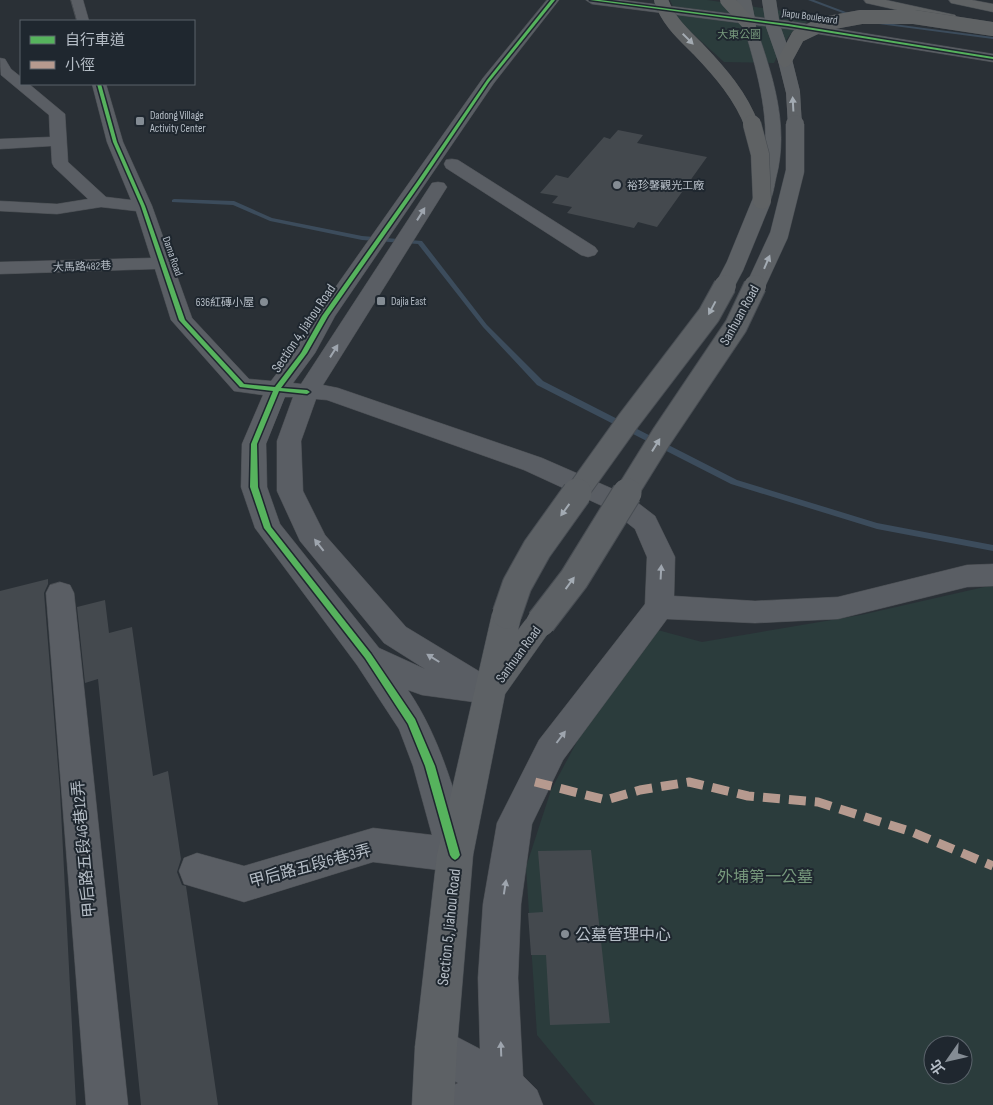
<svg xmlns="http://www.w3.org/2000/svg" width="993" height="1105" font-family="'Sofia Sans Condensed','Noto Sans TC',sans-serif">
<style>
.green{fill:#2b3c3c;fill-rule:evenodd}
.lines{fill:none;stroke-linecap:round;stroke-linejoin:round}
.stream{fill:#3c4c5c;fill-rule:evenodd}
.building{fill:#44494e}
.minor-casing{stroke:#484c51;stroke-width:1}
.major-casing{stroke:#484d53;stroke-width:1}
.highway-casing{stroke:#474c51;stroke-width:1}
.minor{fill:#5a5e64;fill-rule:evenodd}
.major{fill:#5d6165;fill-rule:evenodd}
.highway{fill:#5f6264;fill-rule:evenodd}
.major-bridge-far3-casing{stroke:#484d53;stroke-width:14;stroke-linecap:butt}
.major-bridge-far2-casing{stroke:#484d53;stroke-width:19;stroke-linecap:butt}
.major-bridge-far1-casing{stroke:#484d53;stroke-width:24;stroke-linecap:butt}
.major-bridge-casing{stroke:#484d53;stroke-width:31;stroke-linecap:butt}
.highway-bridge-far1-casing{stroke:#474c51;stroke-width:14;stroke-linecap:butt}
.highway-bridge-casing{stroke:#474c51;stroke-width:19;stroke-linecap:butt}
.major-bridge-far3{stroke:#5d6165;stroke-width:14}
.major-bridge-far2{stroke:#5d6165;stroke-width:18}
.major-bridge-far1{stroke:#5d6165;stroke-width:22}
.major-bridge{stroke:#5d6165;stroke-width:29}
.highway-bridge-far1{stroke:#5f6264;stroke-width:14}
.highway-bridge{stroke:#5f6264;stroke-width:18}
.quiet{stroke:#b69a8f;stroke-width:9;stroke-dasharray:17 9;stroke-linecap:butt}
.cycleway-casing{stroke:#1f272f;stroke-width:3}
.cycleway{fill:#56b35d;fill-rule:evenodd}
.oneway{fill:#a4abb2}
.oneway2{fill:#a3abb3}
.oneway3{fill:#9ea5ae}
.poi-dot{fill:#848c94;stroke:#1f272f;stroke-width:2}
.labels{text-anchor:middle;stroke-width:4;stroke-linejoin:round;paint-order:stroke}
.far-street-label{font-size:11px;fill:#b5bdc6;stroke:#1f272f}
.far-park-label{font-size:11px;fill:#76987c;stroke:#1f272f}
.far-poi-label{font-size:11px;fill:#b5bdc6;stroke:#1f272f;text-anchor:start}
.street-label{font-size:14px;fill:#b5bdc6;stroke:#1f272f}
.near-street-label{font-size:16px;fill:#b5bdc6;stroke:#1f272f}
.near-park-label{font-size:16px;fill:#76987c;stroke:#1f272f}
.near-poi-label{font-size:16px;fill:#b5bdc6;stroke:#1f272f;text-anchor:start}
</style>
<rect width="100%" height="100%" fill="#2a3036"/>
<g class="green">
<path d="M670 0H707L824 17C790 25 789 35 774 63L724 62 680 22Z"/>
<path d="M993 585V1105H595L537 1035 526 867 551 790 580 736 654 629 702 642 861 615ZM933 1045H963V1075H933Z"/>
</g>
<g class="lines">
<g class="stream">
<path d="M808 0H814L859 17 856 18Z"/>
<path d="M878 22 993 37V39L879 24Z"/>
<path d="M174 199 234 201 272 218 362 236 422 241 487 325 543 381 737 480 877 523 993 545V551L877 529 731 484 537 385 483 327 418 244 362 240 270 221 233 205 172 202V200Z"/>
</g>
</g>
<g class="building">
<path d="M618 130 643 135 637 143 707 157 657 227 638 222 634 228 567 213 572 207 552 203 558 196 540 193 556 175 568 178 604 137 610 139Z"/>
<path d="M48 579V584L44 593 60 791 76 1105H0V591Z"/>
<path d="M105 600 109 633 132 627 153 776 168 771 181 859 177 872 182 885 186 886 218 1105H141L98 679 85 683 77 607Z"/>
<path d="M591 850 610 1023 550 1025 546 955H531L528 913 543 912 538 851Z"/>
</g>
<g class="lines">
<defs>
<g id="minor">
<path d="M71 0H83L89 21H77Z"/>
<path d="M547 0H559L494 83 335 316 315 353 293 383 301 384 432 183 438 182 444 183 447 187 323 385 338 388 542 458 629 496 655 516 675 557 674 596 755 601 838 597 967 565 993 564V586L967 587 838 619 755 623 667 619 563 760 532 824 521 904 518 978 523 1076 537 1090 543 1105H438L444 1090 458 1083 421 1062 415 1047 421 1032 436 1026 480 1049 478 978 483 904 497 823 539 740 645 604 647 557 635 529 611 510 524 470 327 400 316 399 301 441 303 491 325 535 406 627 500 684 505 693 500 702 489 706 481 703 422 695 408 690C442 740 456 798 473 855L468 867 455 872 373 862 244 902 184 884 179 871 184 858 197 853 244 866 373 828 432 835 413 766 399 729 357 665 255 528 241 487 242 444 263 395 234 391 171 320 155 269 0 274V262L151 258 136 211 101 207 57 214 0 211V201L57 204 88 199 54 167 52 163 51 146 0 149V139L50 137 49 115 1 75 0 58 5 59 11 69 21 77V84H29L65 114 68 162 106 197 131 200 107 142 92 84H106L123 142 152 206 192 318 249 379 271 381 294 351 318 312 483 78ZM285 397H293L277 441V491L300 541 384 643 425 669 379 648 280 524 267 487 266 444Z"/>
<path d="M586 0H621L788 21 993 54V62L788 29 592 4Z"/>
<path d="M452 159 458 160 595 247 598 251 595 255 588 257 581 255 446 168 444 164 446 160Z"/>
<path d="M60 582 70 585 74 593 128 1105H86L46 593 50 585Z"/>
</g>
<g id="major">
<path d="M749 20 755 24C772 74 790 125 776 178 774 187 773 197 768 204L762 205 756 204 753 200C757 186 762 173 764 159 770 113 756 68 743 24Z"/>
<path d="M507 602 517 606 522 614 518 630C529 616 532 607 551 614L556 622 505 694 473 855 457 1047 454 1105H412L415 1047 437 855 492 614 497 606Z"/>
</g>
<g id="highway">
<path d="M864 0H886L955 15 957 18 951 22 866 3Z"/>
<path d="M949 0H972L993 4V12L951 3Z"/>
</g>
</defs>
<use href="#minor" class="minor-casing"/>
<use href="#major" class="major-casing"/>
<use href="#highway" class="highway-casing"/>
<use href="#minor" class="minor"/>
<use href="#major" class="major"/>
<use href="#highway" class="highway"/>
<defs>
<g id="major-bridge-far3">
<path d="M744 0 749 24"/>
<path d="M769 0 773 26 785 60 793 92 795 126"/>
</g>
<g id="major-bridge-far2">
<path d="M724 287 735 266 762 200"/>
<path d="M755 287 779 235 795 171V124"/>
</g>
<g id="major-bridge-far1">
<path d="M576 494 629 420 709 315 725 286"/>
<path d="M626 494 662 436 736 326 755 286"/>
</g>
<g id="major-bridge">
<path d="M507 614 517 585 537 549 577 493"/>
<path d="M541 622 574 579 627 493"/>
</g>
<g id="highway-bridge-far1">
<path d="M661 0C668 21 683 34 698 49 720 72 741 96 752 126"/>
<path d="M727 0 749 24"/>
<path d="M785 60 798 36 823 24 861 17H914L993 29"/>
</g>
<path id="highway-bridge" d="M752 124 760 154 762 200"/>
</defs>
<use href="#major-bridge-far3" class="major-bridge-far3-casing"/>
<use href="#major-bridge-far2" class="major-bridge-far2-casing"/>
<use href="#major-bridge-far1" class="major-bridge-far1-casing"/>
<use href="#major-bridge" class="major-bridge-casing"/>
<use href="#highway-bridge-far1" class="highway-bridge-far1-casing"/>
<use href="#highway-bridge" class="highway-bridge-casing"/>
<use href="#major-bridge-far3" class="major-bridge-far3"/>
<use href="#major-bridge-far2" class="major-bridge-far2"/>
<use href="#major-bridge-far1" class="major-bridge-far1"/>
<use href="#major-bridge" class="major-bridge"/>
<use href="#highway-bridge-far1" class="highway-bridge-far1"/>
<use href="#highway-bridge" class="highway-bridge"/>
<path class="quiet" d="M535 782 606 800 640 790 689 782 748 796 818 802 912 832 993 866"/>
<defs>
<g id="cycleway">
<path d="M551 0H555L489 82 421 183 328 316 307 353 281 388 307 390 310 392 307 394 279 391 257 444 258 487 271 527 371 654 415 719 435 766 460 855 458 858 455 860 452 858 450 855 425 766 408 724 365 658 264 528 250 487 251 444 273 391 240 387 179 320 141 206 113 142 97 84H101L117 142 145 206 185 320 244 384 275 387 301 353 322 316 417 182 487 80Z"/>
<path d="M590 0H600L788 24 993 57V59L788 26Z"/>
</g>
</defs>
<use href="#cycleway" class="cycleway-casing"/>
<use href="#cycleway" class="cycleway"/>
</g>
<defs><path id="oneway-solid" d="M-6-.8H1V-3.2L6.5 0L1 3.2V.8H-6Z" transform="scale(1.25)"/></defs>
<use class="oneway" href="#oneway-solid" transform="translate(688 39) rotate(45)"/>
<g class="oneway2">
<use href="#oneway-solid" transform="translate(793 104) rotate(-93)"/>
<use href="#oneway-solid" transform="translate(767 262) rotate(-67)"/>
<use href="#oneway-solid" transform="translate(712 308) rotate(118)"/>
<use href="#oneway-solid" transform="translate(656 445) rotate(-58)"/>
<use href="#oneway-solid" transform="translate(565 510) rotate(126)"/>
<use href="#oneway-solid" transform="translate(570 583) rotate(-54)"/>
</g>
<g class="oneway3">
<use href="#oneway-solid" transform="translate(421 214) rotate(-58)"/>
<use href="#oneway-solid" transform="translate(334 351) rotate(-58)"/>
<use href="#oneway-solid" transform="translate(319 545) rotate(-128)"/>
<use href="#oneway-solid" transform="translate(661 572) rotate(-87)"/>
<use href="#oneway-solid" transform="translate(433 658) rotate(-148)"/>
<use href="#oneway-solid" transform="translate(561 737) rotate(-53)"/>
<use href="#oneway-solid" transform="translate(505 887) rotate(-81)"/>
<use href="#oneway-solid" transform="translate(501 1049) rotate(-92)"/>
</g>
<g class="poi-dot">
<rect x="135" y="116" width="10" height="10" rx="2.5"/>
<circle cx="617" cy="185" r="5"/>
<rect x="376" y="296" width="10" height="10" rx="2.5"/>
<circle cx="264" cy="302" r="5"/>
<circle cx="565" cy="934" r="5"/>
</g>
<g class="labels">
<g class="far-street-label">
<text transform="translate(810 16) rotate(8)" y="4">Jiapu Boulevard</text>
<text transform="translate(173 256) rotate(71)" y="4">Dama Road</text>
<text transform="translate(82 266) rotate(-2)" y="4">大馬路482巷</text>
</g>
<g class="far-park-label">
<text x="739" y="38">大東公園</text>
</g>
<g class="far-poi-label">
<text x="150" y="119">Dadong Village<tspan x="150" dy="13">Activity Center</tspan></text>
<text x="627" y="189">裕珍馨觀光工廠</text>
<text x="391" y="305">Dajia East</text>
<text x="254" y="306" text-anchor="end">636紅磚小屋</text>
</g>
<g class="street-label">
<text transform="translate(739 315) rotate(-61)" y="5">Sanhuan Road</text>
<text transform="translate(303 328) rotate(-56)" y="5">Section 4, Jiahou Road</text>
<text transform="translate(518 654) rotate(-54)" y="5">Sanhuan Road</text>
</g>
<g class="near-street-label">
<text transform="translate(83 849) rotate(-95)" y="6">甲后路五段46巷12弄</text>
<text transform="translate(310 865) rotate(-15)" y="6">甲后路五段6巷3弄</text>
<text transform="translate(448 927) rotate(-84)" y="6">Section 5, Jiahou Road</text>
</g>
<g class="near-park-label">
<text x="765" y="882">外埔第一公墓</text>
</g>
<g class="near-poi-label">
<text x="575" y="940">公墓管理中心</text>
</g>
</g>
<rect x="20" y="20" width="175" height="65" fill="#1f272f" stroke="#5b636b"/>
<rect x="30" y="36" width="25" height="8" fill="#56b35d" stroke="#5b636b"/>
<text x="65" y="45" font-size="15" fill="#b5bdc6">自行車道</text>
<rect x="30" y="61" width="25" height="8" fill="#b69a8f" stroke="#5b636b"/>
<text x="65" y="70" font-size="15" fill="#b5bdc6">小徑</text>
<g transform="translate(948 1060) rotate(236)"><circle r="24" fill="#1f272f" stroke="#5b636b"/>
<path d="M0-4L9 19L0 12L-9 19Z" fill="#848c94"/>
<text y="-8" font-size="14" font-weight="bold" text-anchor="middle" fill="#b5bdc6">北</text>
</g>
</svg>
